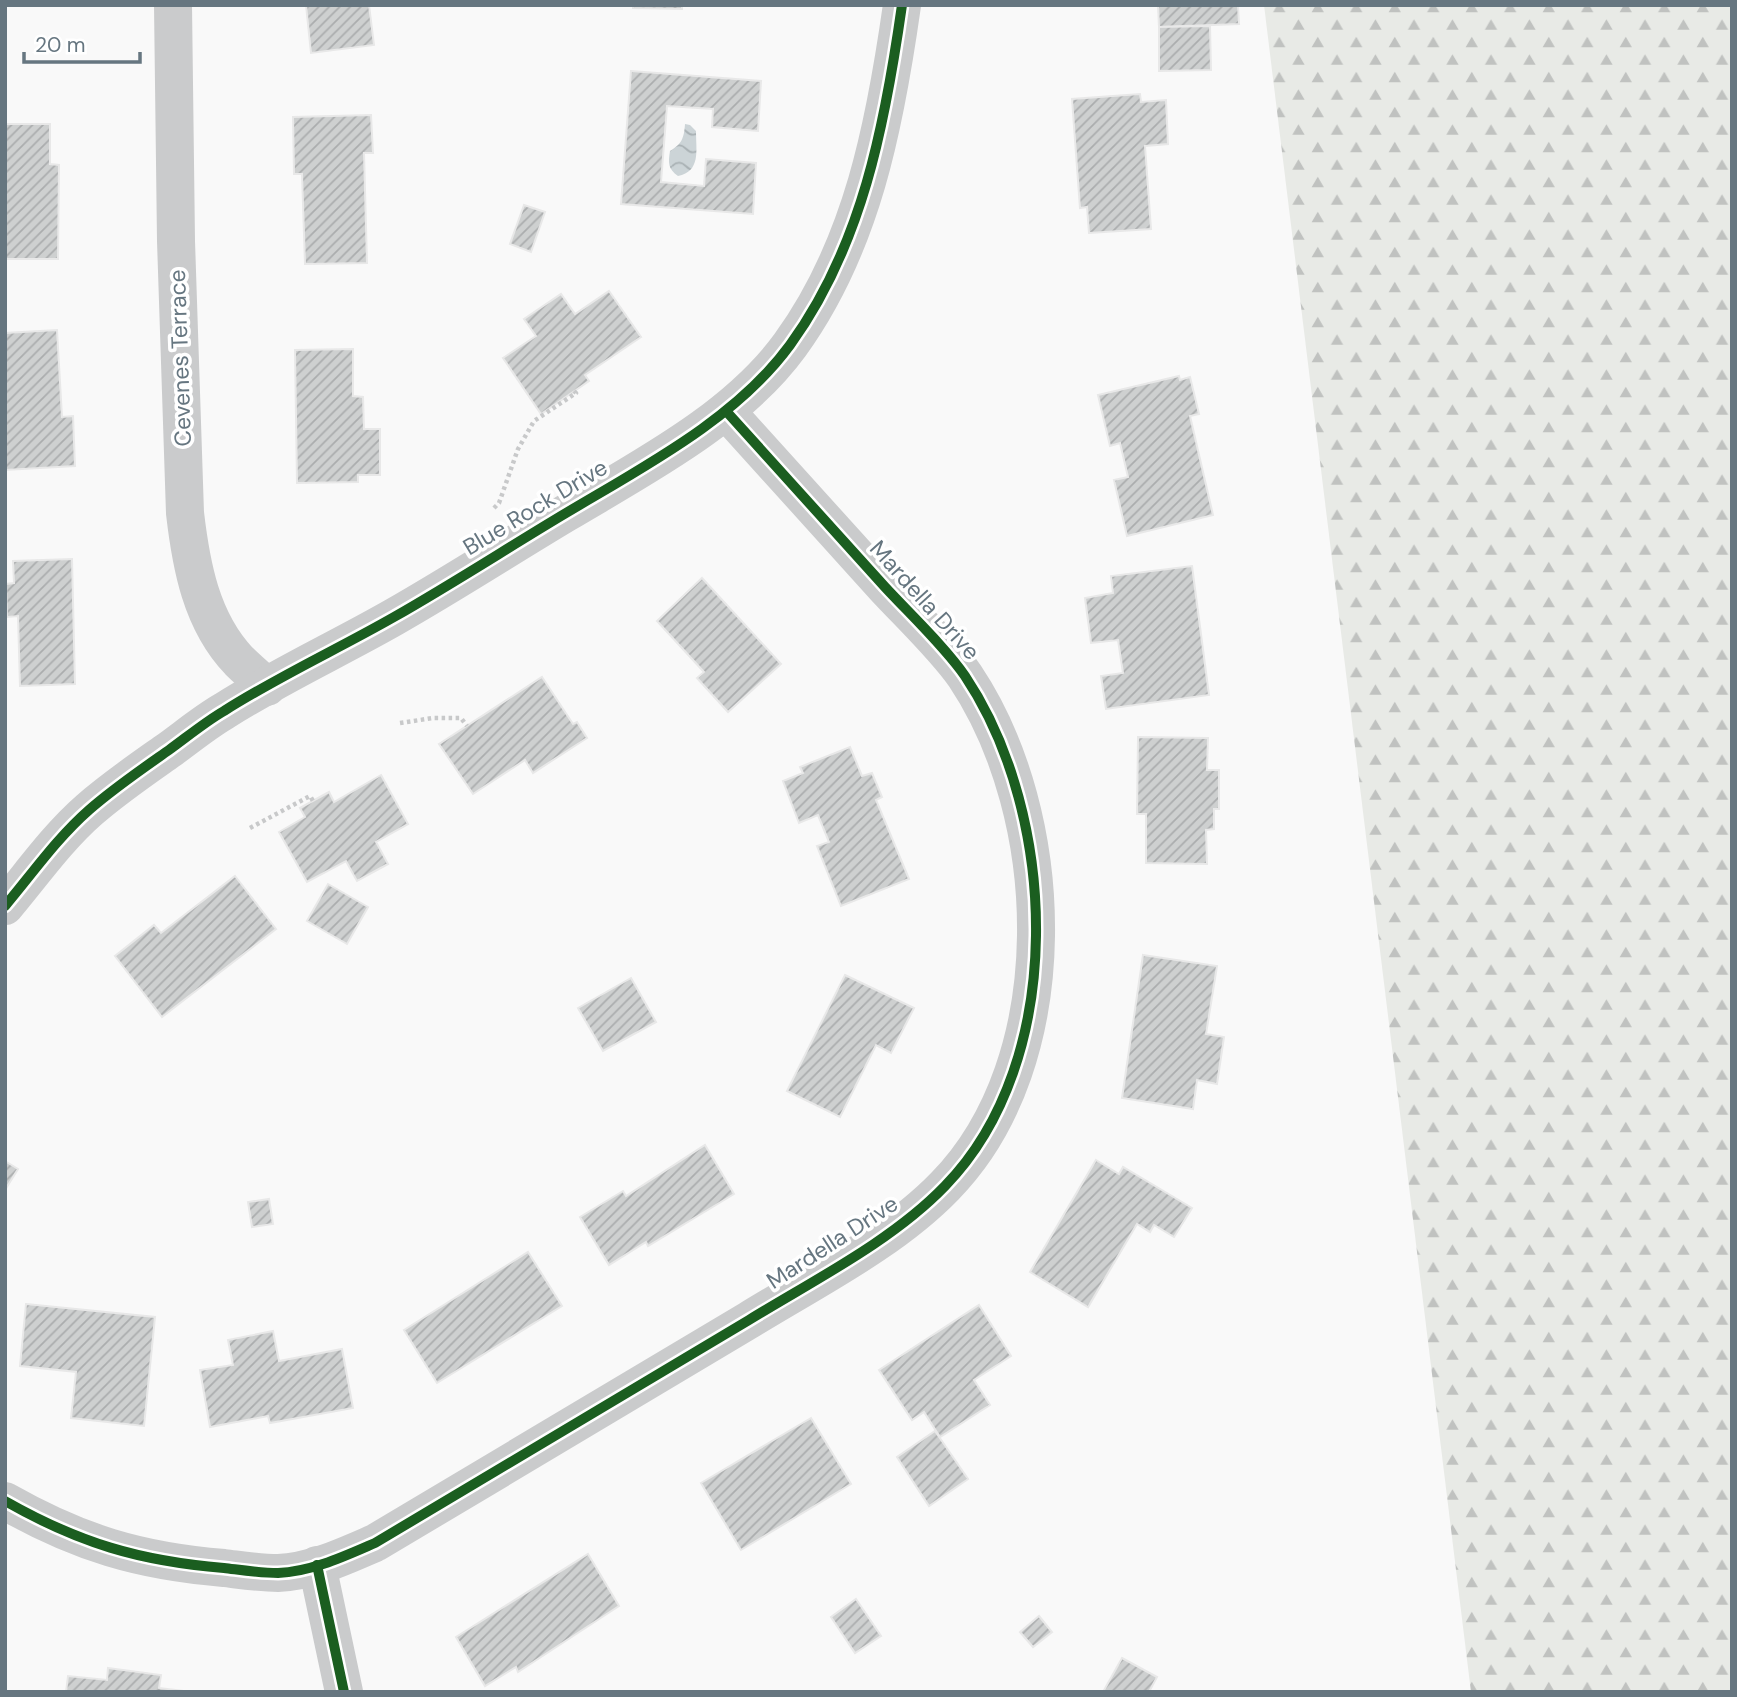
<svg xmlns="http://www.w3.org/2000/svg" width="1737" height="1697" font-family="'DM Sans',sans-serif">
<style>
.forest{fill:url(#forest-firs)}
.water{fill:url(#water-waves)}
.building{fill:url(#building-hatch);stroke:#e8e8e8;stroke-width:2}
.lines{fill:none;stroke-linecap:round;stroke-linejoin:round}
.path{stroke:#c8c9ca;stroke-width:4.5;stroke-dasharray:3.5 3.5;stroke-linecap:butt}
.minor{stroke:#cacbcc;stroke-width:38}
.cycleway-casing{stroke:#fff;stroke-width:15}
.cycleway{stroke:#1b5e20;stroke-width:10}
.labels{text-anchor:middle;stroke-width:7;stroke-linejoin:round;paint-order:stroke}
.street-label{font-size:23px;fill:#667680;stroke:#fff}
</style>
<defs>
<pattern id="forest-firs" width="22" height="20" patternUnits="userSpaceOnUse" patternTransform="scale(1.75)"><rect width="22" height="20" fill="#e8eae6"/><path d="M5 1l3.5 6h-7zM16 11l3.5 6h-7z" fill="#c0c2c0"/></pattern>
<pattern id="water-waves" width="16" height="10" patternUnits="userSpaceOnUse" patternTransform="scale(1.75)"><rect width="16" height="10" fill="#ccd4d7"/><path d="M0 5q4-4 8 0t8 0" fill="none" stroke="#a9b1b4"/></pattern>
<pattern id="building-hatch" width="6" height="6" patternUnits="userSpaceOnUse" patternTransform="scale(1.75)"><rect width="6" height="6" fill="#ced0d0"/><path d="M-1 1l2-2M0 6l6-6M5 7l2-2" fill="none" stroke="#abadae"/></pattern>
</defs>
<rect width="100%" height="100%" fill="#f9f9f9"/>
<path class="forest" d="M1264 5H1732V1692H1471Z"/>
<path class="water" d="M685 124 690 125 696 131C696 151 701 171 678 176 668 169 668 163 670 151 682 144 684 138 685 124Z"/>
<g class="building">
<path d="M306 5H369L374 45 311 53Z"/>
<path d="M633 5H682V9L633 8Z"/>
<path d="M1158 5H1238L1239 24 1159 27Z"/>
<path d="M1210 26 1211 70 1159 71V27Z"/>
<path d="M631 71 761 81 758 131 712 127 713 109 667 106 661 182 704 186 706 159 756 163 753 214 621 204Z"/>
<path d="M1140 94 1141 102 1166 100 1168 144 1145 146 1151 229 1089 233 1087 207 1080 208 1072 99Z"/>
<path d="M371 115 373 153H364L367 263 305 264 302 174H294L293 117Z"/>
<path d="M5 124H50V164L59 165 58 259H5Z"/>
<path d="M524 205 545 212 531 252 510 244Z"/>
<path d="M609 291 641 337 585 375 589 381 541 414 503 358 536 336 524 319 561 294 575 314Z"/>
<path d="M57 330 62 417 73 416 75 466 5 470V333Z"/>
<path d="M353 349V396L363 397 364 429H380V475H358V482L297 483 295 350Z"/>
<path d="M1179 376 1180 380 1190 377 1199 414 1190 416 1213 515 1127 536 1114 480 1128 477 1120 443 1110 446 1098 395Z"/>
<path d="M72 559 75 684 20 686 18 616 7 617 6 584 14 583 13 561Z"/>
<path d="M1192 566 1209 695 1106 709 1101 676 1123 673 1118 640 1091 643 1085 598 1113 593 1111 576Z"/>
<path d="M702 578 781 664 728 712 697 678 704 672 657 621Z"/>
<path d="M542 677 573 724 577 722 587 738 533 773 525 760 473 794 439 744Z"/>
<path d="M1138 737 1208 738 1207 770H1219V809H1214V829L1206 830 1207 864 1146 863V814H1137Z"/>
<path d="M850 747 862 776 872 773 882 797 876 800 909 879 841 906 817 846 829 842 818 815 799 823 783 781 803 773 800 767Z"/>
<path d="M381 775 408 824 376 842 388 864 357 881 346 861 307 882 279 832 305 817 300 808 329 792 334 802Z"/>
<path d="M235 876 276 929 162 1017 115 956 154 925 161 933Z"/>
<path d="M328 884 368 907 347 944 307 921Z"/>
<path d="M1143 955 1217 966 1206 1034 1224 1037 1217 1084 1197 1080 1193 1109 1122 1098Z"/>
<path d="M845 975 914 1008 891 1053 876 1045 840 1117 787 1091Z"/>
<path d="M631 978 656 1022 603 1051 578 1008Z"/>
<path d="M705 1145 734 1194 648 1246 646 1242 609 1265 580 1217 623 1191 626 1196Z"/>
<path d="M1096 1160 1119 1174 1123 1167 1192 1208 1174 1237 1154 1225 1150 1232 1137 1224 1088 1307 1030 1272Z"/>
<path d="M5 1161 18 1169 5 1190Z"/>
<path d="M269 1199 273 1224 252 1227 248 1202Z"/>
<path d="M528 1252 562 1306 437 1383 404 1330Z"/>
<path d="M26 1304 155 1317 144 1426 71 1418 76 1372 20 1366Z"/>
<path d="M979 1305 1011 1356 974 1380 990 1405 940 1437 924 1412 912 1420 879 1370Z"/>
<path d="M273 1331 279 1361 342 1349 353 1408 270 1423 268 1416 210 1427 200 1370 233 1365 228 1340Z"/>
<path d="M811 1418 851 1484 741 1550 701 1483Z"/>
<path d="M935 1431 968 1479 929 1506 897 1457Z"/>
<path d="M588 1554 619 1606 518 1672 516 1667 485 1686 456 1637Z"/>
<path d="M856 1599 881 1636 855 1653 831 1617Z"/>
<path d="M1039 1616 1052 1632 1033 1647 1020 1632Z"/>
<path d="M1122 1658 1157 1677 1149 1692H1103Z"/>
<path d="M108 1668 161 1675 159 1688 192 1692H66L68 1676 107 1680Z"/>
</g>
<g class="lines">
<g class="path">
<path d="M494 508 499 503 518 449 534 421 576 393 574 391"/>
<path d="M400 723 433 718H461L467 726"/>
<path d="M250 828 310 796 313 801"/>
</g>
<g class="minor">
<path d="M173 5 176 241 185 513C191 565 201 621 239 661 248 670 258 678 267 687"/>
<path d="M5 906C32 874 57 838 89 810 114 788 142 769 169 750 187 737 205 722 224 711 279 676 338 649 394 617 452 584 509 547 566 513 643 467 736 419 790 345 862 246 885 125 902 5"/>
<path d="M5 1501C79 1543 139 1561 224 1568 241 1570 260 1573 278 1573 311 1572 345 1556 375 1543 500 1469 625 1395 749 1320 814 1280 892 1241 945 1186 1068 1060 1058 815 965 676 945 647 910 614 885 587 832 528 779 469 726 411"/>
<path d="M317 1565 344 1692"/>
</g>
<defs>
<g id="cycleway">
<path d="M5 906C32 874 57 838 89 810 114 788 142 769 169 750 187 737 205 722 224 711 279 676 338 649 394 617 452 584 509 547 566 513 643 467 736 419 790 345 862 246 885 125 902 5"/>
<path d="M5 1501C79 1543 139 1561 224 1568 241 1570 260 1573 278 1573 311 1572 345 1556 375 1543 500 1469 625 1395 749 1320 814 1280 892 1241 945 1186 1068 1060 1058 815 965 676 945 647 910 614 885 587 832 528 779 469 726 411"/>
<path d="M317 1565 344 1692"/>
</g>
</defs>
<use href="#cycleway" class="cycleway-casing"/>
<use href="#cycleway" class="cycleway"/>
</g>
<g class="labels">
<g class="street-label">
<text transform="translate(180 358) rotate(-92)" y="8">Cevenes Terrace</text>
<text transform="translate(535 507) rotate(-31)" y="8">Blue Rock Drive</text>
<text transform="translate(925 600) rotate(48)" y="8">Mardella Drive</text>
<text transform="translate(832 1242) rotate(-33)" y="8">Mardella Drive</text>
</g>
</g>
<rect width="1737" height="1697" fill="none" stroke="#667680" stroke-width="14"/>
<path d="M24 52v10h116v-10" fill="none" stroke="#667680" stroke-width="3.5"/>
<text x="35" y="52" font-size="21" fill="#667680" stroke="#ffffff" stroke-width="5" paint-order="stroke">20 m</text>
</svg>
